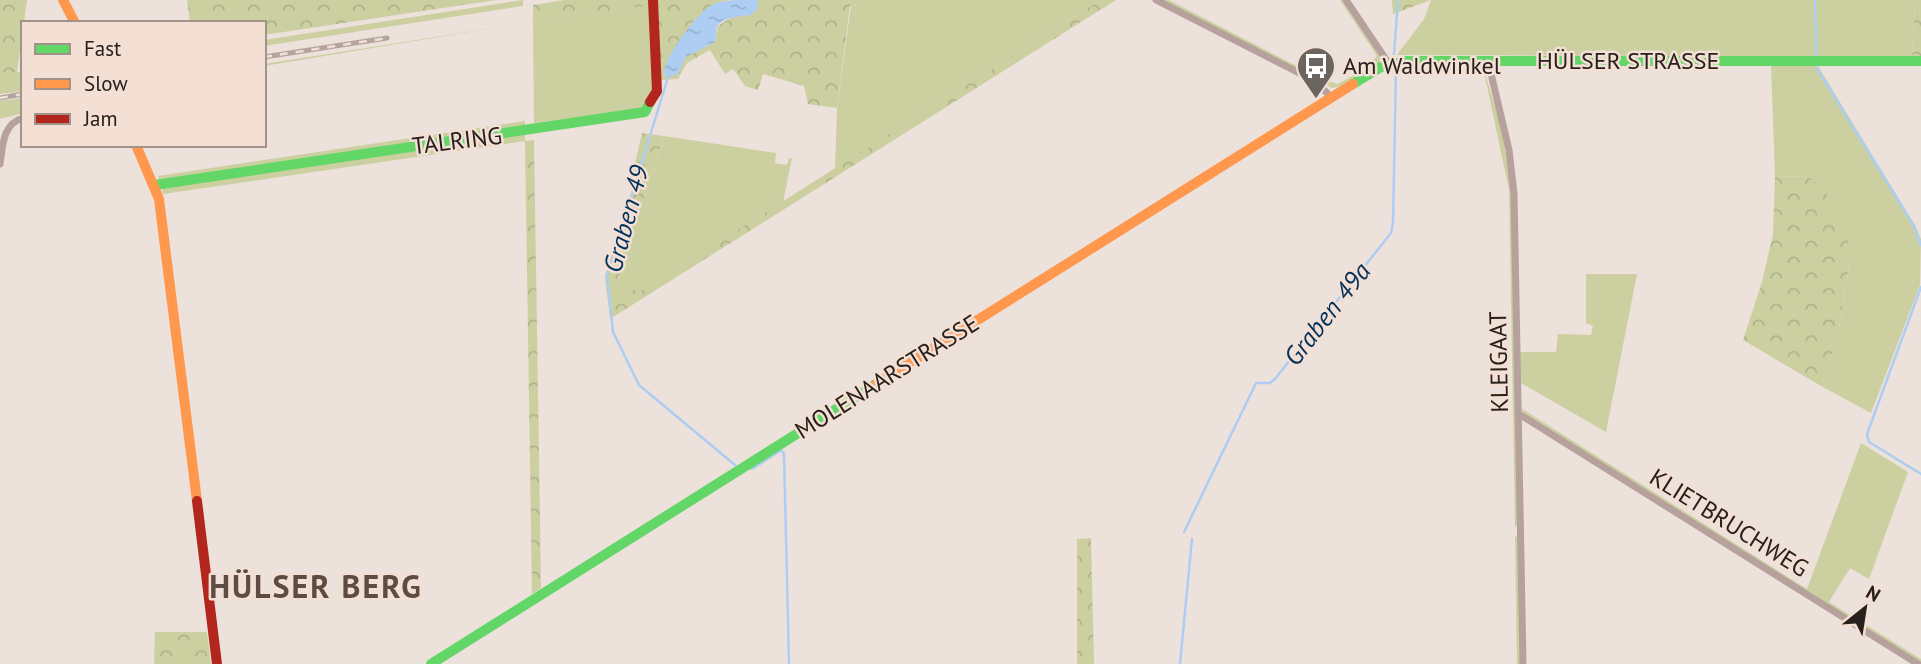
<svg xmlns="http://www.w3.org/2000/svg" width="1921" height="664" font-family="'PT Sans',sans-serif">
<style>
.grass{fill:#ccd0a0}
.forest{fill:url(#forest-crowns)}
.water{fill:url(#water-ripples)}
.lines{fill:none;stroke-linecap:round;stroke-linejoin:round}
.stream{stroke:#adcdf2;stroke-width:2.5}
.street{stroke:#b6a19d;stroke-width:7}
.fast{stroke:#63d668;stroke-width:10}
.slow{stroke:#ff974d;stroke-width:10}
.jam{stroke:#b3261e;stroke-width:10}
.rail-casing{stroke:#b2a5a0;stroke-width:5}
.rail{stroke:#f3dfd4;stroke-width:2.5;stroke-dasharray:8;stroke-linecap:butt}
.labels{text-anchor:middle;stroke-width:5;stroke-linejoin:round;paint-order:stroke}
.street-label{font-size:24px;fill:#27201c;stroke:#f3dfd4}
.poi-label{font-size:24px;fill:#27201c;stroke:#f3dfd4;text-anchor:start}
.water-label{font-size:26px;font-style:italic;fill:#00325c;stroke:#f3dfd4}
.district-label{font-size:32px;font-weight:bold;letter-spacing:2px;fill:#5d4c43;stroke:#f3dfd4}
</style>
<defs>
<pattern id="forest-crowns" width="20" height="18" patternUnits="userSpaceOnUse" patternTransform="scale(1.75)"><rect width="20" height="18" fill="#ccd0a0"/><path d="M2 6a3 3 0 1 1 6 0M12 15a3 3 0 1 1 6 0" fill="none" stroke="#afb289"/></pattern>
<pattern id="water-ripples" width="26" height="14" patternUnits="userSpaceOnUse" patternTransform="scale(1.75)"><rect width="26" height="14" fill="#adcdf2"/><path d="M2 4q2-2 4 0t4 0M15 11q2-2 4 0t4 0" fill="none" stroke="#95b0cf"/></pattern>
</defs>
<rect width="100%" height="100%" fill="#ece1db"/>
<g class="grass">
<path d="M523 0V6L264 46V40Z"/>
<path d="M860 0H1101L835 169 837 108 851 6 858 4Z"/>
<path d="M1161 0H1169L1324 80 1338 84 1363 70 1377 56 1340 0H1342L1379 54 1380 62 1341 86 1332 88Z"/>
<path d="M1431 0H1915L1912 57 1397 55 1424 19Z"/>
<path d="M649 5 654 90 643 109 534 123 533 22Z"/>
<path d="M524 23 264 66V64Z"/>
<path d="M1771 66H1818L1916 227 1921 239 1920 285 1871 413 1821 386 1837 341 1850 261 1809 177 1775 176Z"/>
<path d="M1483 67 1502 129 1512 196 1518 522 1515 528 1509 190Z"/>
<path d="M0 72H23V91L0 94Z"/>
<path d="M23 98V113L0 119V101Z"/>
<path d="M525 121V141L163 194 158 176Z"/>
<path d="M664 136 776 153 775 163 787 165 789 158H792L783 202 638 294 619 280 623 262Z"/>
<path d="M1586 274H1637L1606 432 1521 383 1520 352H1556L1558 334 1591 335 1593 326 1586 323Z"/>
<path d="M1521 408 1807 589 1861 443 1908 472 1869 579 1850 568 1829 602 1921 659V663L1525 415Z"/>
<path d="M1515 536 1518 538 1520 664H1517Z"/>
</g>
<g class="forest">
<path d="M0 0H27L17 72H0Z"/>
<path d="M187 0H496L264 35V23H190Z"/>
<path d="M564 0H737L722 1 691 26 679 71 686 57 715 42 718 26 757 0H860L858 4 850 6 837 108 808 104 804 86 763 74 758 90 745 86 733 69 725 74 710 50 687 63 678 79 660 80 658 4 533 22V5Z"/>
<path d="M1101 0H1116L610 319 605 276 632 190 630 185 642 133 664 136 623 262 619 279 638 293Z"/>
<path d="M1392 0H1431L1393 14Z"/>
<path d="M1915 0H1921V57H1912Z"/>
<path d="M534 140 541 588 532 594 525 141Z"/>
<path d="M1775 176 1809 177 1819 185 1835 205 1848 238 1850 261 1837 341 1821 386 1743 340 1762 282 1773 234Z"/>
<path d="M1091 538 1094 661V664H1077V539Z"/>
<path d="M155 632H207L211 664H154Z"/>
</g>
<path class="water" d="M737 0H757L758 8 751 15C742 16 724 17 718 25 715 30 717 37 715 42L686 57 678 74 667 77 664 74C664 57 695 16 710 6 717 1 728 1 737 0Z"/>
<g class="lines">
<g class="stream">
<path d="M1815 0 1816 55"/>
<path d="M1394 54 1398 0"/>
<path d="M1816 67 1914 226 1921 245"/>
<path d="M669 74 607 276 613 332 639 385 735 465"/>
<path d="M1921 287 1867 434 1869 442 1921 474"/>
<path d="M752 469 781 450 784 454 789 664"/>
<path d="M1184 532 1256 383H1270L1275 379 1391 233 1393 223 1396 69"/>
<path d="M1180 664 1192 539"/>
</g>
<g class="street">
<path d="M1156 0 1315 81 1331 97"/>
<path d="M1346 0 1389 64"/>
<path d="M1488 61 1509 150 1514 194 1523 664"/>
<path d="M0 164C3 146 2 124 23 118"/>
<path d="M1519 414 1918 664"/>
</g>
<g class="fast">
<path d="M1353 84 1381 67 1406 61H1921"/>
<path d="M155 185 645 112 650 102"/>
<path d="M431 664 876 384"/>
</g>
<g class="slow">
<path d="M63 0 75 23"/>
<path d="M136 145 159 199 197 501"/>
<path d="M876 384 1353 84"/>
</g>
<g class="jam">
<path d="M650 102 657 91 653 0"/>
<path d="M197 501 217 664"/>
</g>
<defs>
<g id="rail">
<path d="M264 57 387 38"/>
<path d="M0 98 23 94"/>
</g>
</defs>
<use href="#rail" class="rail-casing"/>
<use href="#rail" class="rail"/>
</g>
<defs>
<symbol id="bus-pin" viewBox="-11 -11 22 30"><path d="M0 17L-7.5 6A9.5 9.5 0 1 1 7.5 6Z" fill="#6c645f" stroke="#f3dfd4"/><path d="M-5-6H5V4H4V6H2V4H-2V6H-4V4H-5ZM-3.5-4V0h7V-4ZM-3.5 1.2v1.5H-2V1.2ZM2 1.2v1.5H3.5V1.2Z" fill="#fff"/></symbol>
</defs>
<g fill-rule="evenodd">
<use href="#bus-pin" x="1294" y="44" width="44" height="60"/>
</g>
<g class="labels">
<g class="street-label">
<text x="1628" y="69">HÜLSER STRASSE</text>
<text transform="translate(457 141) rotate(-7)" y="8">TALRING</text>
<text transform="translate(1499 362) rotate(-91)" y="8">KLEIGAAT</text>
<text transform="translate(887 377) rotate(-32)" y="8">MOLENAARSTRASSE</text>
<text transform="translate(1729 523) rotate(32)" y="8">KLIETBRUCHWEG</text>
</g>
<g class="poi-label">
<text x="1343" y="74">Am Waldwinkel</text>
</g>
<g class="water-label">
<text transform="translate(626 219) rotate(-75)" y="9">Graben 49</text>
<text transform="translate(1327 314) rotate(-52)" y="9">Graben 49a</text>
</g>
<g class="district-label">
<text x="316" y="598">HÜLSER BERG</text>
</g>
</g>
<rect x="21" y="21" width="245" height="126" fill="#f3dfd4" stroke="#a1938a" stroke-width="2"/>
<rect x="35" y="44" width="35" height="10" fill="#63d668" stroke="#a1938a" stroke-width="2"/>
<text x="84" y="56" font-size="21" fill="#27201c">Fast</text>
<rect x="35" y="79" width="35" height="10" fill="#ff974d" stroke="#a1938a" stroke-width="2"/>
<text x="84" y="91" font-size="21" fill="#27201c">Slow</text>
<rect x="35" y="114" width="35" height="10" fill="#b3261e" stroke="#a1938a" stroke-width="2"/>
<text x="84" y="126" font-size="21" fill="#27201c">Jam</text>
<g transform="translate(1865 608) rotate(30)" stroke="#f3dfd4" stroke-width="5" paint-order="stroke">
<path d="M0-5L12 26L0 18L-12 26Z" fill="#27201c"/>
<text y="-10" font-size="19" font-weight="bold" text-anchor="middle" fill="#27201c">N</text>
</g>
</svg>
